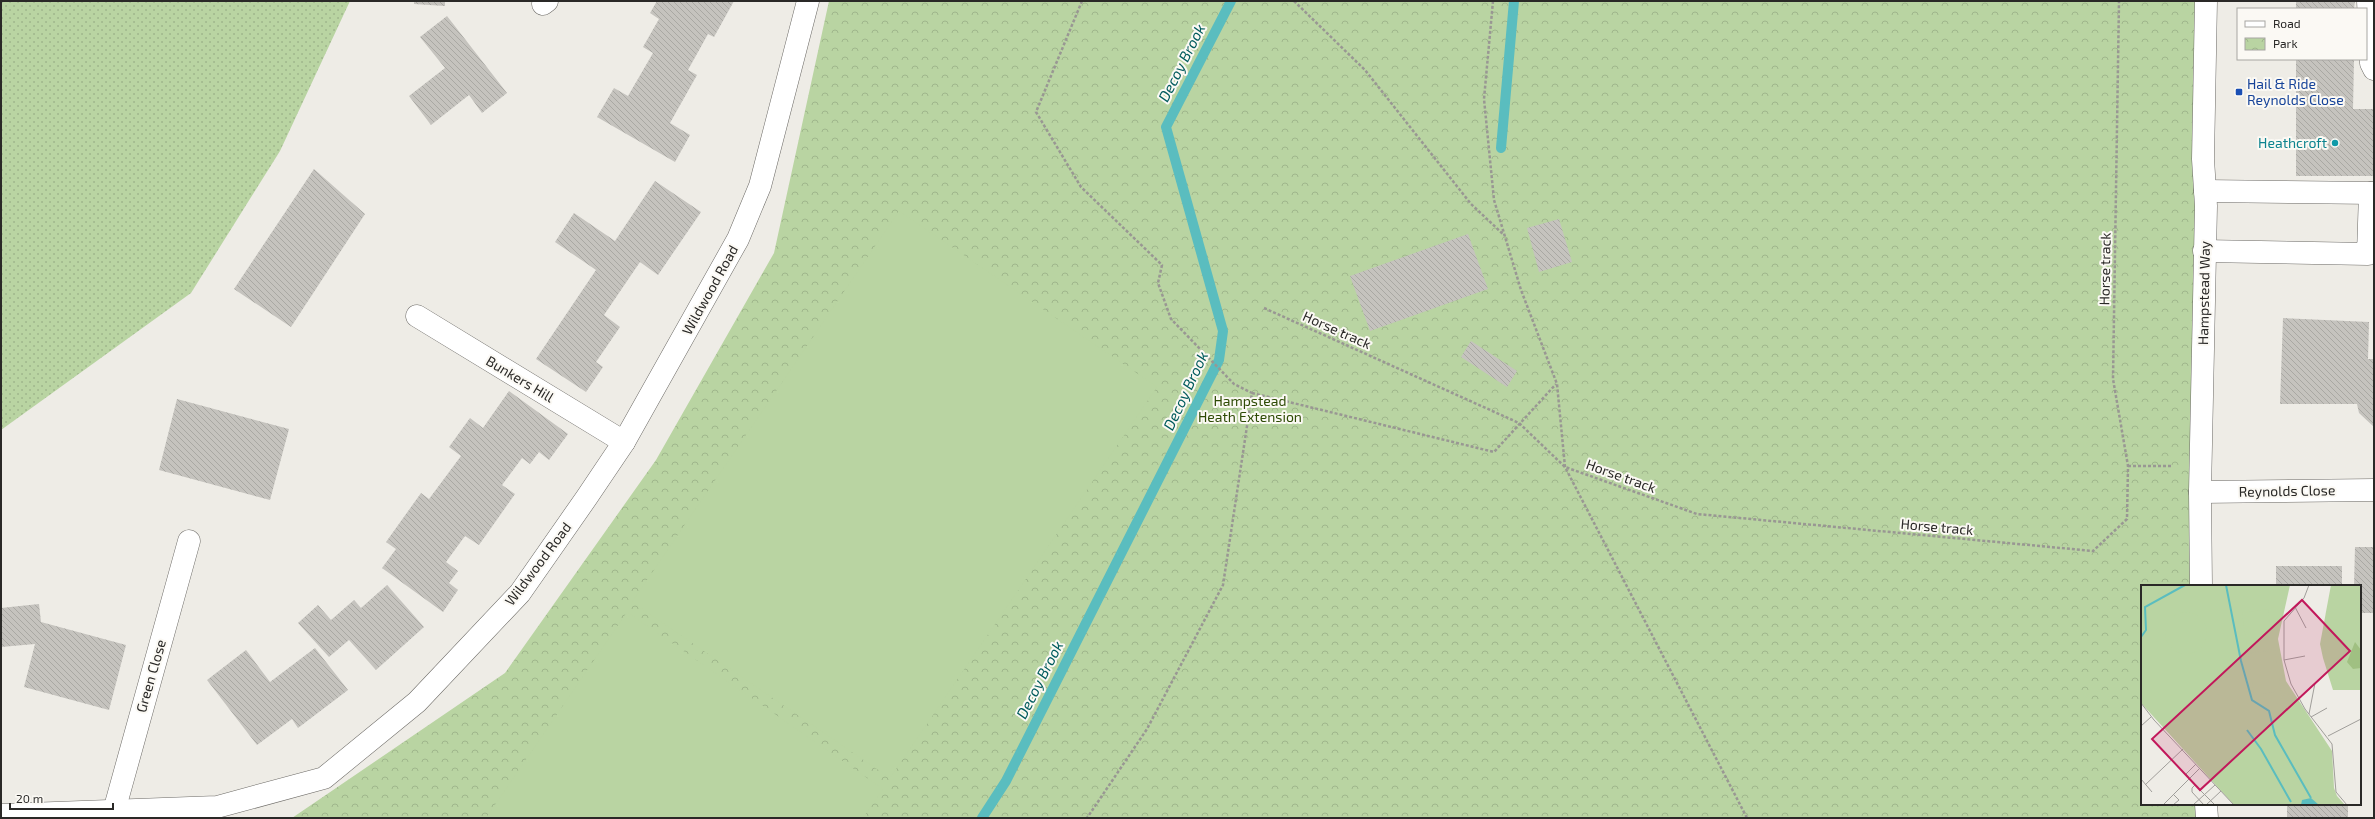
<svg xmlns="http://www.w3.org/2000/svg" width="2375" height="819" font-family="'Exo 2',sans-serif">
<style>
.grass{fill:url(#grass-dots)}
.park{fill:url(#park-crowns)}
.pitch{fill:#b9d4a2}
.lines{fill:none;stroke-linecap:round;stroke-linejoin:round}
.stream{stroke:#5abdbf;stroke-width:10}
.building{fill:url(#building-back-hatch)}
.minor-casing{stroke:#6c6a66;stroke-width:23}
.path{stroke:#999793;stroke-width:2.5;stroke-dasharray:3 2;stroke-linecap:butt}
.minor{stroke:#fff;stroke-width:22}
.transit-dot{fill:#1a4fb4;stroke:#fbf9f4;stroke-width:1.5}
.culture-dot{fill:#0f9aa8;stroke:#fbf9f4;stroke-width:1.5}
.labels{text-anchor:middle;stroke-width:4;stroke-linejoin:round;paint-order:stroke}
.transit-label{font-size:14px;fill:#164399;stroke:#fbf9f4;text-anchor:start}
.culture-label{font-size:14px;fill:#0d838f;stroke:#fbf9f4;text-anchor:end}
.street-label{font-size:14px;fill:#2a2927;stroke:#fbf9f4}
.park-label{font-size:14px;fill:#2d4a04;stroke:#fbf9f4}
.water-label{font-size:15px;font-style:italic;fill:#005b5d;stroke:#fbf9f4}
.inset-river{fill:none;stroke:#5abdbf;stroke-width:2}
.inset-road{fill:none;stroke:#a09e9a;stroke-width:1}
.view{fill:#c2185b;fill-opacity:0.15;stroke:#c2185b;stroke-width:2}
.inset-edge{fill:none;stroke:#2a2927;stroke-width:2}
</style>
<defs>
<pattern id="grass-dots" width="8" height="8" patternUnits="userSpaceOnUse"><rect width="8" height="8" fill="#b9d4a2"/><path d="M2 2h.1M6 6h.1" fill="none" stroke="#9fb68c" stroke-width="1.8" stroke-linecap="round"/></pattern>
<pattern id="park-crowns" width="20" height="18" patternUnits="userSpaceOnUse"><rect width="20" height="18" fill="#b9d4a2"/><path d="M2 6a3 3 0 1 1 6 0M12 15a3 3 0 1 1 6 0" fill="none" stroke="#9fb68c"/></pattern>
<pattern id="building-back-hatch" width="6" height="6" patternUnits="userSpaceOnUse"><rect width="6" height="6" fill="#c5c3be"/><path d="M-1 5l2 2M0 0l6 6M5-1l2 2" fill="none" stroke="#a9a8a3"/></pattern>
</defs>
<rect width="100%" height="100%" fill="#eeece6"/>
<path class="grass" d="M1 1H350L280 151 191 293 1 430Z"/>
<path class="park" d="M829 1H2207L2201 586H2142V804H2205L2206 818H292L505 673 656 460 774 253Z"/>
<g class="pitch">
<path d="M899 211 1157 387 890 778 632 602Z"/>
<path d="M627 612 883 789 863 818H486Z"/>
</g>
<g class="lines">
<g class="stream">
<path d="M1501 148 1514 1"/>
<path d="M982 818 1006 781 1219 360 1223 331 1166 127 1231 1"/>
</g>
</g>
<g class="building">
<path d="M414 1H445V6L414 4Z"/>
<path d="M657 1H734L714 37 708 34 688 70 697 75 670 123 690 135 675 162 597 117 614 88 628 96 653 53 643 47 659 19 650 13Z"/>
<path d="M2296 1H2355L2354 9H2296Z"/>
<path d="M447 16 507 93 482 113 469 95 431 125 409 96 445 68 420 37Z"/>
<path d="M2296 59H2354L2353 109H2374V176H2296Z"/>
<path d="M314 169 365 214 291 327 234 289Z"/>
<path d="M655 181 701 212 658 275 640 262 604 315 620 327 596 362 603 367 586 392 536 359 596 270 555 242 574 213 615 241Z"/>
<path d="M1559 219 1572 262 1539 272 1527 228Z"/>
<path d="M1468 234 1488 289 1370 331 1350 276Z"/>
<path d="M2283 318 2369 322 2368 359H2374V427L2359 413 2357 404H2280Z"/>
<path d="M1471 341 1517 371 1507 387 1461 357Z"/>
<path d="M509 391 568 434 549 460 539 452 530 464 522 458 502 485 515 494 479 545 465 536 446 562 458 571 449 583 458 590 443 612 382 568 396 549 386 542 421 493 429 499 461 456 449 447 470 418 483 428Z"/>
<path d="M177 399 289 429 270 500 159 470Z"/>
<path d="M2355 547H2374V613H2360V586H2354Z"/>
<rect x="2276" y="566" width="66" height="20"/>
<path d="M387 585 424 627 376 670 349 640 329 657 298 623 318 605 331 620 354 600 361 608Z"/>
<path d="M39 604 41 622 126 645 109 710 24 687 35 644 1 647V608Z"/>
<path d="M315 648 348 690 298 728 292 719 257 745 207 680 246 650 270 682Z"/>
<rect x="2287" y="804" width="61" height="14"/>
</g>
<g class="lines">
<defs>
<g id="minor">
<path d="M2368 1 2371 63 2374 69"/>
<path d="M543 4 547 1"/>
<path d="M2205 191 2374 193"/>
<path d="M2204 251 2368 254 2370 193"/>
<path d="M417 316 624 442"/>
<path d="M2200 492 2374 490"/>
<path d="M2201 586 2200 492 2206 206 2203 159 2206 1"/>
<path d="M2206 804 2207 818"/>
<path d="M114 811 189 541"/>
<path d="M1 815 217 807 324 778 417 702 520 593 587 497 624 442 738 239 760 186 808 1"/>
</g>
</defs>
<use href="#minor" class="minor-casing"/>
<g class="path">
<path d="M1082 1 1036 112 1081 187 1162 265 1158 283 1171 319 1234 384 1252 393 1223 585 1147 729 1087 818"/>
<path d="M1294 1 1365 70 1471 204 1504 235"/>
<path d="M1493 1 1484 99 1494 200 1521 290 1557 384 1565 467 1747 818"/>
<path d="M1264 308 1519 423 1565 467 1697 514 2093 551 2127 519 2128 466 2113 379 2119 1"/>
<path d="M1252 393 1494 452 1556 384"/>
<path d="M2128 466H2172"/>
</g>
<use href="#minor" class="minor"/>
</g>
<rect class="transit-dot" x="2235" y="88" width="8" height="8" rx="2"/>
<circle class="culture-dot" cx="2335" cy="143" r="4"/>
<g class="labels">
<g class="transit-label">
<text x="2247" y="89">Hail &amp; Ride<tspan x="2247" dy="16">Reynolds Close</tspan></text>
</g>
<g class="culture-label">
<text x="2327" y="148">Heathcroft</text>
</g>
<g class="street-label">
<text transform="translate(2105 269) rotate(-89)" y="5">Horse track</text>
<text transform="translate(710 290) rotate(-61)" y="5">Wildwood Road</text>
<text transform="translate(2204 293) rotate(-89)" y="5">Hampstead Way</text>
<text transform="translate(1337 330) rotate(24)" y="5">Horse track</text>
<text transform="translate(520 379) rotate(31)" y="5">Bunkers Hill</text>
<text transform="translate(1621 476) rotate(20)" y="5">Horse track</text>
<text transform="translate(2287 491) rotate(-1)" y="5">Reynolds Close</text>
<text transform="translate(1937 527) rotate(5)" y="5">Horse track</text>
<text transform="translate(538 564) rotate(-53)" y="5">Wildwood Road</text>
<text transform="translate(151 676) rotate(-74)" y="5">Green Close</text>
</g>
<g class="park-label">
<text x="1250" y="406">Hampstead<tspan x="1250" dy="16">Heath Extension</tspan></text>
</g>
<g class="water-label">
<text transform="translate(1182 63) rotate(-63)" y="5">Decoy Brook</text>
<text transform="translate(1186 391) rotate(-65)" y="5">Decoy Brook</text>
<text transform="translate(1040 680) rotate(-63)" y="5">Decoy Brook</text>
</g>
</g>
<g transform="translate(2141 585)">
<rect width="220" height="220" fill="#eeece6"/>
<path d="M190 0H220V105H192L182 73 179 59Z" fill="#b9d4a2"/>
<path d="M214 57 220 65V83L212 84 206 77Z" fill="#a0c082"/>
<path d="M0 0H149L137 54 145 96 191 166 193 203 196 211 204 220H93L0 118Z" fill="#b9d4a2"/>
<path d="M0 0H32L6 15ZM103 0H136L118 24 97 7ZM127 24 133 64 107 68 101 28ZM24 48a21 21 0 1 1 42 0a21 21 0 1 1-42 0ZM134 65 140 106 113 110 107 69Z" fill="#b9d4a2"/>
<path d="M170 213 178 220H160L161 215Z" fill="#5abdbf"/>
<path class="inset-river" d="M85 0 100 76 111 115 128 126 134 150 170 213M0 52 5 45 4 22 44 0M106 145 120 164 150 217"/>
<path class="inset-road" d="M168 0 163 13 143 36V75L150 99 164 124 191 159 195 207 206 220M154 22 165 43M143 75 164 71M0 118 13 135 93 220M168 129 174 98M170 132 186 123M0 141 10 132M187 151 220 134M48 193 45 189 55 179M0 194 11 207M4 200 42 164M22 220 59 183M32 220 38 215 33 210M52 220 74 200M63 220 51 207V203L54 200 74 220M65 220 80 206"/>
<path class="view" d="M161 15 209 66 59 205 11 154Z"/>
<rect width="220" height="220" class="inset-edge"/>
</g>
<rect width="2375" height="819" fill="none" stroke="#2a2927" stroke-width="4"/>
<rect x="2237" y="8" width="130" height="52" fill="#fbf9f4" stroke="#a7a6a2"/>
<rect x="2245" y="21" width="20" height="6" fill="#ffffff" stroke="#a7a6a2"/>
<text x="2273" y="28" font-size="12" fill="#2a2927">Road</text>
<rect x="2245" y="38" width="20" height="12" fill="url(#park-crowns)" stroke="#a7a6a2"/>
<text x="2273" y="48" font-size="12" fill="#2a2927">Park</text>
<path d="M10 803v6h103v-6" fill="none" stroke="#2a2927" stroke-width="2"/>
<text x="16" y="803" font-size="12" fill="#2a2927" stroke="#fbf9f4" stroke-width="3" paint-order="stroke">20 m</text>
</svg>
